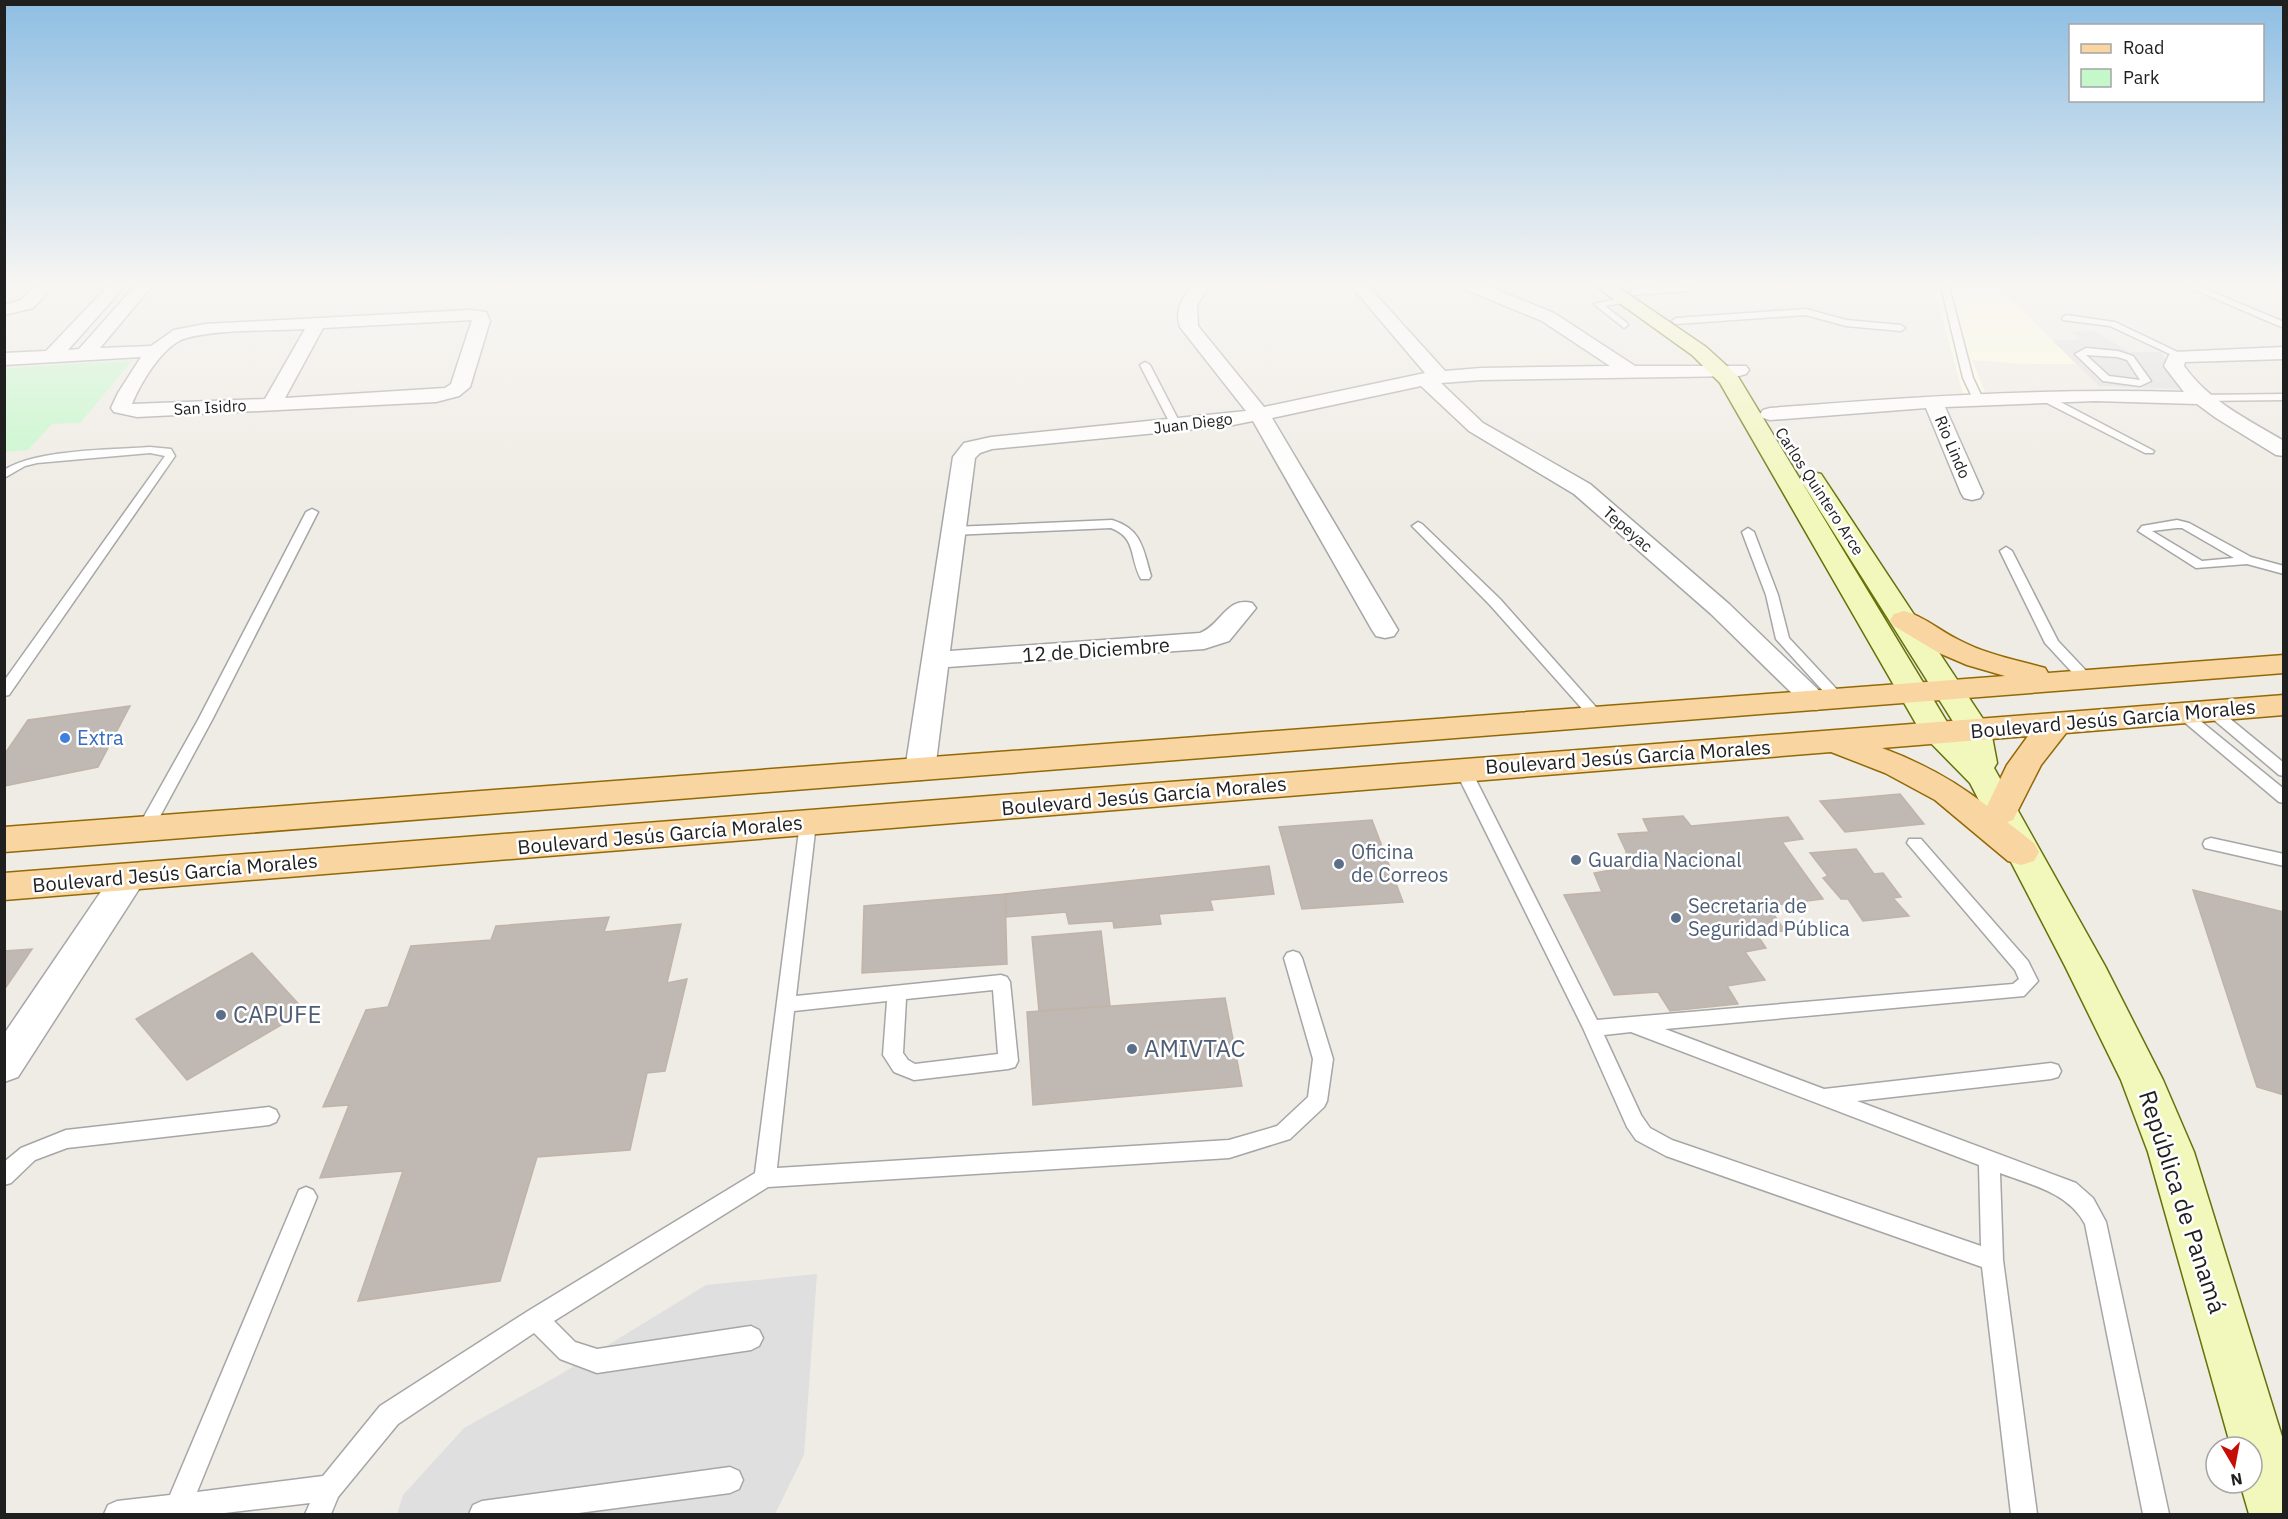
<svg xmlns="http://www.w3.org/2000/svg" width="2288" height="1519" font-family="'IBM Plex Sans',sans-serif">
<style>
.education{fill:#fdfee0}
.park{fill:#c4f7ca}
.parking{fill:#dfdfdf}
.building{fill:#c0b8b2;stroke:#c0b4a8;stroke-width:1.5}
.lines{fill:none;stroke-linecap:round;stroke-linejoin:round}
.lane-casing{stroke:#a6a6a6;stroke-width:3}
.street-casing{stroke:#a6a6a6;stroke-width:3}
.secondary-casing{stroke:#637209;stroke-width:3}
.primary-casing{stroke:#936906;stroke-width:3}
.lane{fill:#fff;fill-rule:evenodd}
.street{fill:#fff;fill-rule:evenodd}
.secondary{fill:#f2f7bc;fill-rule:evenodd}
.primary{fill:#f8d5a1;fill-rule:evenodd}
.shop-dot{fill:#3f7fe0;stroke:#fff;stroke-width:2}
.service-dot{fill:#5c6f8a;stroke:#fff;stroke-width:2}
.labels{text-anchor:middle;stroke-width:5;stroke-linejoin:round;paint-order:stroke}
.far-street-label{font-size:16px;fill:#1f1f1f;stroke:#fff}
.street-label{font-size:20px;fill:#1f1f1f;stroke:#fff}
.shop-label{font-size:20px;fill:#366cbe;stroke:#fff;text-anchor:start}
.service-label{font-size:20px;fill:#4e5e75;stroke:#fff;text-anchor:start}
.near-service-label{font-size:24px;fill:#4e5e75;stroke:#fff;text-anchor:start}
.near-street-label{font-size:24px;fill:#1f1f1f;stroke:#fff}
</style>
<rect width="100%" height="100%" fill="#efece5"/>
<path class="education" d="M1934 287H1998L2076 364H2026L1972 360 1985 392 1963 394Z"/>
<path class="park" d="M133 360 80 423 52 424 28 450 5 452V368Z"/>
<g class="parking">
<path d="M2094 331 2129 352H2162L2179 389 2099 386 2053 341 2081 339 2070 332Z"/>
<path d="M817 1274 804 1455 775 1514H397L403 1495 464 1428 556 1377 706 1285Z"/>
</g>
<g class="building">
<path d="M130 706 98 767 4 786V755L28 720Z"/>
<path d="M1900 794 1924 824 1845 832 1820 801Z"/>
<path d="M1683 816 1691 826 1788 817 1803 839 1782 842 1823 899 1768 906 1785 931 1756 933 1766 948 1745 952 1765 980 1727 986 1738 1004 1670 1011 1658 992 1614 995 1564 895 1602 892 1594 873 1617 869 1626 857V851L1618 834 1649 832 1643 819Z"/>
<path d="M1372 820 1403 902 1302 909 1279 827Z"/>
<path d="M1856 849 1874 874 1883 873 1901 897 1893 898 1909 916 1863 921 1848 899H1841L1823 878 1828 876 1810 853Z"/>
<path d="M1269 866 1274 894 1210 900 1213 910 1159 914 1161 924 1114 928 1113 921 1069 924 1066 912 1006 917 1005 894Z"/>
<path d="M2193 890 2284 912V1095L2257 1087Z"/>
<path d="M1005 894 1007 964 862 973 864 906Z"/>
<path d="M609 917 604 932 681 924 667 983 687 979 665 1071 647 1073 630 1150 537 1157 500 1281 358 1301 403 1171 320 1178 349 1105 323 1107 366 1010 388 1007 411 946 491 940 496 926Z"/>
<path d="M1101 931 1110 1006 1039 1011 1032 937Z"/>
<path d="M32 949 4 990V951Z"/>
<path d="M252 953 305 1011 187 1080 136 1019Z"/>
<path d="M1225 998 1242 1086 1033 1105 1027 1012Z"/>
</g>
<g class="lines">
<defs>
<g id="lane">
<path d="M1666 287 1693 288 1689 291 1633 295 1629 292 1633 289Z"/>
<path d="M1941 287H1949L1973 378 1983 399 1982 401H1974L1963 378Z"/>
<path d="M2188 287H2200L2284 322V328Z"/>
<path d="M1625 297 1628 298V302L1605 306 1627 323 1628 325 1624 328 1594 304Z"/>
<path d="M1806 309 1846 320 1901 325 1905 328 1901 331 1846 326 1806 315 1676 324 1672 321 1676 318Z"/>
<path d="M2066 315 2115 322 2186 356 2178 358 2110 326 2063 320 2062 318Z"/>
<path d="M2086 348 2118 351 2133 356 2151 381 2140 386 2103 381 2075 354ZM2086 355 2117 357 2127 360 2140 380 2109 376Z"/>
<path d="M1145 362 1150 365 1181 425 1180 427 1171 425 1140 365Z"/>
<path d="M2284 394V400L2199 401 2194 398 2199 395Z"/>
<path d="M2041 396H2049L2154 451 2153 453H2145L2041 400Z"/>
<path d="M150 447 171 449 175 456 9 695 4 696V681L165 456 150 453 37 463 25 466 4 478V470C38 449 109 450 150 447Z"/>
<path d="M312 509 318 512 212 720 151 833H139L137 829 198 720 306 512Z"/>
<path d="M1112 520C1142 529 1143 549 1151 576L1149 579H1141C1129 557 1137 538 1111 528L953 535 947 531 953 527Z"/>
<path d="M2177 520 2189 523 2251 557 2284 566V574L2247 564 2196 568 2138 531 2142 526ZM2177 528H2182L2234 558 2202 561 2152 531Z"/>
<path d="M1418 522 1422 524 1500 599 1603 715 1605 718 1603 721H1593L1490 605 1414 528 1412 526Z"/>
<path d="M1748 528 1754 532 1778 595 1789 638 1843 696 1845 699 1843 702H1833L1776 639 1766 595 1742 532Z"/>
<path d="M2006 547 2012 551 2058 641 2091 676 2093 679 2091 682H2081L2045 643 2000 551Z"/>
<path d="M2212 707 2217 708 2284 763V776L2279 775 2207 714 2205 711Z"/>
<path d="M2182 708 2187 710 2284 789V803L2279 802 2177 716 2175 713 2177 710Z"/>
<path d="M1463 765 1471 770 1597 1020 2013 984 2019 979 2015 970 1907 843 1909 839H1921L2028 961 2038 981 2024 996 1665 1029 1824 1089 2051 1063 2058 1065 2061 1071 2058 1077 2051 1079 1857 1101 2076 1183 2093 1198 2106 1222 2169 1514H2143L2085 1224C2068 1192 2031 1185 2000 1173L2003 1260 2037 1514H2011L1982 1267 1666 1156 1636 1140 1627 1127 1583 1028 1455 770ZM1631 1032 1979 1165 1981 1246 1672 1140 1650 1128 1641 1115 1604 1035Z"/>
<path d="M808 817 814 819 816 823 796 996 1001 975 1007 977 1010 982 1018 1061 1015 1067 1008 1069 914 1080 894 1072 883 1055 887 1001 794 1011 777 1168 1229 1140 1277 1126 1308 1097 1313 1059 1284 958 1287 953 1293 951 1299 953 1302 958 1333 1059 1327 1101 1324 1107 1290 1139 1229 1158 768 1187 554 1321 575 1342 597 1349 751 1326 759 1330 763 1338 759 1346 751 1350 597 1373 560 1359 534 1333 398 1424 338 1497 331 1514H305L310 1503 216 1514H104L108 1505 117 1501 170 1495 299 1190 306 1187 313 1190 317 1197 197 1492 323 1476 380 1406 528 1311 755 1173 800 823 802 819ZM993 990 998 1054 915 1064 908 1060 903 1053 906 999Z"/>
<path d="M2211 838 2284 854V866L2205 848 2203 844 2205 840Z"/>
<path d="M269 1107 276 1110 279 1116 276 1122 269 1125 67 1148 35 1160 11 1183 4 1185V1162L21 1148 66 1130Z"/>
<path d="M730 1467 739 1471 743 1480 739 1489 730 1493 571 1514H469L473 1505 482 1501Z"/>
</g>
<g id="street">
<path d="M35 287H53L33 308 4 315V305L21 300Z"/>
<path d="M107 287H124L68 350 79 349 134 287H151L100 348 151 346 174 330 205 324 470 310 486 312 490 321 470 387 459 396 436 402 137 417 114 412 111 408 118 393 141 357 4 365V353L46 351ZM472 320 451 384 445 388 285 398 323 328ZM305 329 265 399 132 404C140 384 160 351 179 341 203 329 275 331 305 329Z"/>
<path d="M1191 287H1208L1197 306 1198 326 1264 407 1425 373 1352 287H1369L1445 371 1481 368 1610 366 1542 321 1469 291 1467 287H1490L1554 313 1635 366H1746L1749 370 1746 374 1739 376 1481 380 1441 383 1483 423 1590 484 1729 604 1830 701 1826 707 1816 710 1806 707 1711 614 1574 494 1469 431 1421 386 1272 418 1398 630 1394 636 1385 638 1376 636 1372 630 1253 421 1228 426 992 449 980 453 975 458 950 651 1200 633C1221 625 1227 596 1252 603L1256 608 1229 641 1204 649 948 667 935 770 931 777 920 780 909 777 905 770 953 457 964 443 991 437 1246 411 1180 327C1175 311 1181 300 1191 287Z"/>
<path d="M2284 347V359L2185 362 2184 366C2209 401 2247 419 2284 441V456L2276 455 2216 418 2197 404 2095 401 1945 407 1983 493 1980 498 1972 500 1964 498 1961 493 1926 408 1770 420 1763 418 1760 414 1763 410 1770 408C1908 397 2045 388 2184 392L2164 366 2169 355 2174 352Z"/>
<path d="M129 865 141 868 146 877 141 886 18 1077 4 1082V1034L117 868Z"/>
</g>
<path id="secondary" d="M1597 287H1618L1706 347 1737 375 1950 727 1960 736 1959 731 1800 479 1803 474 1812 472 1821 474 1991 731 1997 763 1994 768 2105 966 2163 1080 2194 1152 2284 1443V1514H2249L2240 1483H2252V1447H2231L2148 1152 2121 1080 2065 966 1970 783 1922 734 1720 383 1692 355Z"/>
<g id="primary">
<path d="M1904 611C1924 616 1940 631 1959 640 1985 654 2016 660 2045 668L2048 673 2284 655V673L4 852V827L2005 676 1967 665 1939 653 1894 626 1890 620 1894 614Z"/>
<path d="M2284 695V715L2066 733 2041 765 2013 820 2007 822 2034 843 2039 852 2034 861 2021 865 2008 861 1935 800 1885 773 1831 752 4 900V873ZM2028 736 2007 765 1987 806C1954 780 1920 762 1882 748Z"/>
</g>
</defs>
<use href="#lane" class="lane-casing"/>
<use href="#street" class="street-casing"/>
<use href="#secondary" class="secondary-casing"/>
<use href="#primary" class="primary-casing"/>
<use href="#lane" class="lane"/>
<use href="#street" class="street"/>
<use href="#secondary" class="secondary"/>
<use href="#primary" class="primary"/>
</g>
<linearGradient id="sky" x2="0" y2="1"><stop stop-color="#8ebee3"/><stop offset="0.57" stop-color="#f8f6f3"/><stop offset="1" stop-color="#f8f6f3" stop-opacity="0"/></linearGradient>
<rect width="2288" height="500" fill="url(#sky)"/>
<circle class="shop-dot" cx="65" cy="738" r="6"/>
<g class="service-dot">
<circle cx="1576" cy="860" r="6"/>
<circle cx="1339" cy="864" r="6"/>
<circle cx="1676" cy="918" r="6"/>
<circle cx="221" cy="1015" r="6"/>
<circle cx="1132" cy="1049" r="6"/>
</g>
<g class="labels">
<g class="far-street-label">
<text transform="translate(210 407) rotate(-3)" y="6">San Isidro</text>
<text transform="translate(1193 423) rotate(-7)" y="6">Juan Diego</text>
<text transform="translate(1953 447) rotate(67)" y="6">Rio Lindo</text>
<text transform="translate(1820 491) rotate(57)" y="6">Carlos Quintero Arce</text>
<text transform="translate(1628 529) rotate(41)" y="6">Tepeyac</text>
</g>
<g class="street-label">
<text transform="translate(1096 650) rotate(-4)" y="7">12 de Diciembre</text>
<text transform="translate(2113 719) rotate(-5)" y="7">Boulevard Jesús García Morales</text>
<text transform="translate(1628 757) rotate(-4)" y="7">Boulevard Jesús García Morales</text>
<text transform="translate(1144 796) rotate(-5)" y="7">Boulevard Jesús García Morales</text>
<text transform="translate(660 835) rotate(-5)" y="7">Boulevard Jesús García Morales</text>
<text transform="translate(175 873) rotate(-5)" y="7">Boulevard Jesús García Morales</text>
</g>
<g class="shop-label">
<text x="77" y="745">Extra</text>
</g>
<g class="service-label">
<text x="1351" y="859">Oficina<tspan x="1351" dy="23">de Correos</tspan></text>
<text x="1588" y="867">Guardia Nacional</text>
<text x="1688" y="913">Secretaria de<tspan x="1688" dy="23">Seguridad Pública</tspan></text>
</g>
<g class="near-service-label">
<text x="233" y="1023">CAPUFE</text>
<text x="1144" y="1057">AMIVTAC</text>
</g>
<g class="near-street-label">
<text transform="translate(2182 1202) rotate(72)" y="8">República de Panamá</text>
</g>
</g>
<rect width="2288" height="1519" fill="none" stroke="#1f1f1f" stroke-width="12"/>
<rect x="2069" y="24" width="195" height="78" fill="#ffffff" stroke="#a5a5a5" stroke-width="1.5"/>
<rect x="2081" y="44" width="30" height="9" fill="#f8d5a1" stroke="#a5a5a5" stroke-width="1.5"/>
<text x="2123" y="54" font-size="18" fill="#1f1f1f">Road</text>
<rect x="2081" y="69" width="30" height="18" fill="#c4f7ca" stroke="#a5a5a5" stroke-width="1.5"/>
<text x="2123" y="84" font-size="18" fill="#1f1f1f">Park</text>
<g transform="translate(2234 1465) rotate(170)"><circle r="28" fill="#ffffff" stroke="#a5a5a5" stroke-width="1.5"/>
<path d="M0-4.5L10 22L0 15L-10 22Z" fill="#c50e08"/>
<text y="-9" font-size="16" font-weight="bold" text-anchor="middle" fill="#1f1f1f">N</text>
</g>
</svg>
